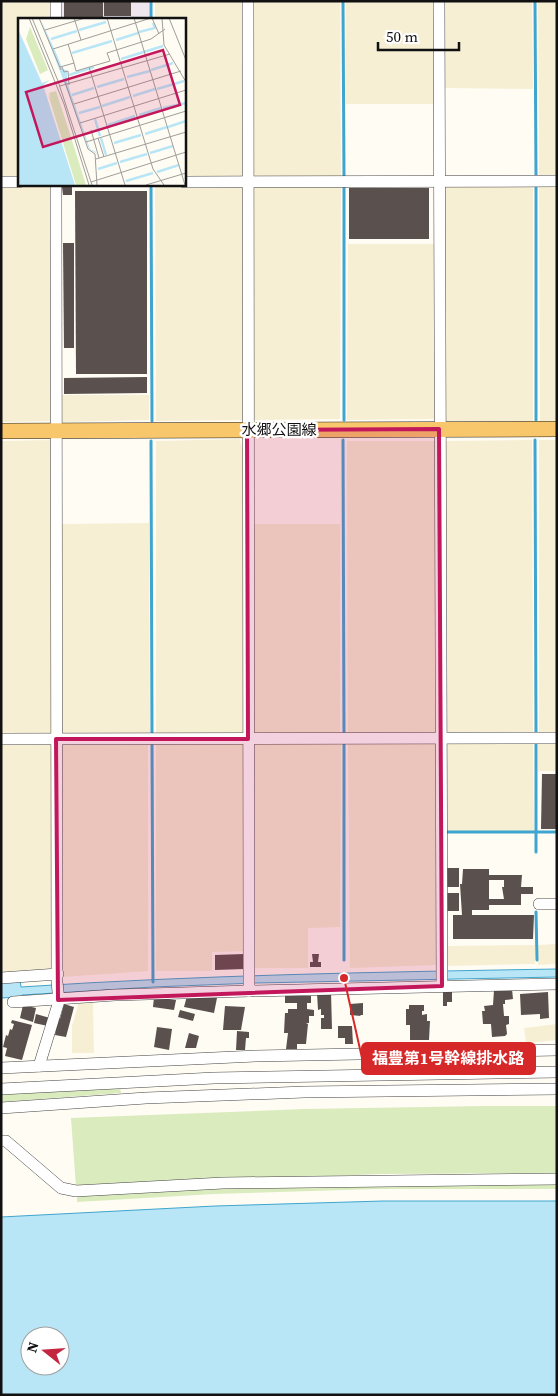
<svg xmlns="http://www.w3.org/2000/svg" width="558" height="1396" font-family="'Source Serif 4','Noto Sans JP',serif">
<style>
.industrial{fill:#ede6ef}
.farmland{fill:#f6efd4}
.green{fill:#daebbd}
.water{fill:#b9e6f7;stroke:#3fa5ce;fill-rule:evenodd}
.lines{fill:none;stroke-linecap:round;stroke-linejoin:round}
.stream{stroke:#3fa5ce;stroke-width:3}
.building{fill:#5a504d;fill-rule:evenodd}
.minor-casing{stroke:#444;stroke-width:12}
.major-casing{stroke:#222;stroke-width:16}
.minor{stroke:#fff;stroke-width:11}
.major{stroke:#f8c66b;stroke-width:15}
.marked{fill:#c2185b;fill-opacity:0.2;stroke:#c2185b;stroke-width:4;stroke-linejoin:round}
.labels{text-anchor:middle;stroke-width:5;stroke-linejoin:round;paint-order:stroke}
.street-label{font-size:15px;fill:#111;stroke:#fff}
.inset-river{fill:none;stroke:#b9e6f7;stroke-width:2.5}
.inset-road{fill:none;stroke:#a09e99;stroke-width:1}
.view{fill:#c2185b;fill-opacity:0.15;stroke:#c2185b;stroke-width:2.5}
.inset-edge{fill:none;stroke:#111;stroke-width:2.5}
.leader{fill:none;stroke:#d62828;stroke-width:2}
.callout-dot{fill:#d62828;stroke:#fff;stroke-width:2}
.callout{fill:#d62828;stroke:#d62828;stroke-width:2}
.callout-label{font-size:16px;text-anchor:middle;font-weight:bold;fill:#fff}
</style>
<rect width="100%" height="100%" fill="#fffcf4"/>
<path class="industrial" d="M60 1H149V19H59Z"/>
<g class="farmland">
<path d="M1 1H51V19H19V179H1Z"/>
<path d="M155 1H245V179H184V19H155Z"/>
<path d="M251 1H340L341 177 251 178Z"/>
<path d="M346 1H435L436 104H346Z"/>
<path d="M442 1H532L533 89 443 88Z"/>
<path d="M538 1H557V178H539Z"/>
<path d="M1 185H52L53 421 1 422Z"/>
<path d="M245 185 243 420 156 421 155 186Z"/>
<path d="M250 185H341L340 419 252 420Z"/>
<path d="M443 185H533V421H444Z"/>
<path d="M539 185H557V421H540Z"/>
<path d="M348 244H436L435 419 347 420Z"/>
<path d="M59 395H149V420L61 422Z"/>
<path d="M240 439 243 450 245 733 156 737V441Z"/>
<path d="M52 440 53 736 1 737V441Z"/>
<path d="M532 440 533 736H445L444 441Z"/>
<rect x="539" y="440" width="18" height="296"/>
<path d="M347 441H436V736H348Z"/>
<path d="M149 523 150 736 62 737 60 524Z"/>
<path d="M253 524H340V736L253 735Z"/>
<path d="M445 741H533L534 832 445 831Z"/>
<rect x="538" y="741" width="19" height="30"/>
<path d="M1 742H50L53 745 55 971 1 975Z"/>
<path d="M240 742 244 745 245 951 212 952V971H156V743Z"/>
<path d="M255 742 341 743 340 927 308 928V968H253V745Z"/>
<path d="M62 743H148V971L61 977Z"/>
<path d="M348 743H436V965L350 968Z"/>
<path d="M557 944V964L538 965V945Z"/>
<path d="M535 945V964L445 966V946Z"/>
<path d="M93 1001 94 1053H72V1026L79 1002Z"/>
<path d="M557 1024V1040L526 1043 524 1028Z"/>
</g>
<g class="green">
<path d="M120 1087 121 1093 1 1102V1094Z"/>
<path d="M485 1106H557V1173L380 1174 76 1187 71 1118 305 1109Z"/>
<path d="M557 1182V1189H377L214 1194 77 1202V1195L219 1186Z"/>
</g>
<g class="water">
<path d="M557 969V977L256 983 153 987 22 995V997L1 998V982L20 980 21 987C200 975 378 972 557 969Z"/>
<path d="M383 1201H557V1395H1V1217L215 1206ZM30 1336H60V1366H30Z"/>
</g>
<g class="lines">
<g class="stream">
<path d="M151 1V19"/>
<path d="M343 1 344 178"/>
<path d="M535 1 536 178"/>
<path d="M536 184V420"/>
<path d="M344 185V420"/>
<path d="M151 186 152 421"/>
<path d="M343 440 344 735"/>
<path d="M535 440 536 734"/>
<path d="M151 441 152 735"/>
<path d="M536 742V852"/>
<path d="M152 743 153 982"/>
<path d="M445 832H557"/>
<path d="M536 912 537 960"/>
<path d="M344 960V743"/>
</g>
</g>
<g class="building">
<rect x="64" y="1" width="39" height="18"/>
<rect x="104" y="1" width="27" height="15"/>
<path d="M62 187H72V195H63Z"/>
<rect x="349" y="188" width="80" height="51"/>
<path d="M75 191H147V374H76Z"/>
<path d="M63 243H74V348H64Z"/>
<path d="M147 377V393L64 394V378Z"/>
<path d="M542 774H557V829H541Z"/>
<rect x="446" y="868" width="13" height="19"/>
<path d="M463 869H489V875H522L521 887H533V894H521V905H489V910H472V915H534L533 939H453V915H462L460 884H462ZM489 880H504V887H502L504 899H489Z"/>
<rect x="446" y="893" width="13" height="18"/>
<path d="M244 954V969L215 970V955Z"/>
<path d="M312 954H319L318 962H321V967H310V962H313Z"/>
<path d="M512 989 513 999 505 1000V1004H503L504 1016H509V1024L506 1025 507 1034 505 1036 492 1037 491 1024H483L482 1011H485L484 1006 493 1005 494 990Z"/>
<path d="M331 992 332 1029H321V1018H324V1015H321V1009L318 1010 317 993Z"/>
<path d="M443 992H452V1002H447V1006H443Z"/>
<path d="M548 992 549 1018 540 1019V1014L521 1015 520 994Z"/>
<path d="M285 995 311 996V1003H307V1009L314 1010V1016H309V1023H306L308 1024 306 1044H297V1049H286L288 1033H284L285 1013H288V1009H297V1003H285Z"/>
<path d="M187 996 198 998V997L208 996 217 998 214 1013 184 1007Z"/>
<path d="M154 997 176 1000 174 1010 153 1007Z"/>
<path d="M363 1003V1015H360L361 1016 350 1015V1004Z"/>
<path d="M64 1004 74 1007 66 1037 55 1035 58 1018 60 1019Z"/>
<path d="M23 1005 36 1008 33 1022 20 1018Z"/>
<path d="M409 1005H424V1011H422V1015L427 1014V1021H430L429 1040H410V1025H406V1009H409Z"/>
<path d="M225 1006 245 1007 241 1030H223Z"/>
<path d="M180 1010 195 1014 193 1021 178 1017Z"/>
<path d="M36 1014 50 1018 48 1026 34 1023Z"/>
<path d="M12 1020 32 1025 22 1060 5 1056 7 1048 3 1047 6 1035 8 1036 10 1029 12 1030 14 1024 11 1023Z"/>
<path d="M338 1026H352L353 1044H345V1038H338Z"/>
<path d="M157 1027 172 1029 169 1050 154 1047Z"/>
<path d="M237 1031 249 1032V1038H246L245 1050H236Z"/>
<path d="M189 1033 199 1036 196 1048H185Z"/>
</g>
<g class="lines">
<defs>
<g id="minor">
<path d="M56 1V19"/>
<path d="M248 1 249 991"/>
<path d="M439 1 442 986"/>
<path d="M1 182H19"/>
<path d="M184 182 557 181"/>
<path d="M1 739 557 738"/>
<path d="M539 904H557"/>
<path d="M1 978 58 974"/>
<path d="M13 1002 115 995 249 991 557 984"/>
<path d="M39 1066 59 1001 57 982 56 184"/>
<path d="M1 1068 256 1056 557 1050"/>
<path d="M1 1089 214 1078 557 1072"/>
<path d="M1 1108 146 1098 304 1092 557 1089"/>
<path d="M1 1141H6L61 1188 76 1191 223 1183 557 1179"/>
</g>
<path id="major" d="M1 431 557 429"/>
</defs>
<use href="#minor" class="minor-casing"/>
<use href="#major" class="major-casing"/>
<use href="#minor" class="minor"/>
<use href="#major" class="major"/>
</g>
<path class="marked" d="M439 429 442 986 58 1000 56 739H248L247 430Z"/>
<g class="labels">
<g class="street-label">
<text x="279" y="435">水郷公園線</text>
</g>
</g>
<g transform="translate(18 18)">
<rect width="168" height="168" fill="#fffcf4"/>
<path d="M12 9 30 52 22 56 8 21ZM38 73 51 113 68 167H58L30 76 33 81 31 75Z" fill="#daebbd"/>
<path d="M22 0 39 37 44 50 49 53V64L72 131 78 134 81 167 78 135 71 131ZM0 11 24 65 32 62 25 67 57 167H0Z" fill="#b9e6f7"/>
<path class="inset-river" d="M61 12 88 4M121 14 137 10 135 5M33 21 59 13M98 22 120 15M54 35 94 23M103 41 145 28M133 52 155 45M51 57 76 49M109 59 132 53M79 69 106 61M139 71 166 63M54 77 76 70M115 78 137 71M84 88 112 79M145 90 168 85M61 95 82 89M121 97 143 90M77 101 82 118M90 107 117 98M150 109 168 103M127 116 149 109M83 120 88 137M96 125 123 117M132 135 155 128M102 144 129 136M80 151 99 145M139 154 161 147M108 163 135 155"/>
<path class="inset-road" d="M11 0 46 86 71 167M14 0 40 63 74 167M21 0 43 52M56 0 63 22M89 0 135 151 146 167M116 0 167 167M134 0 141 16M144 0 146 27 168 64M151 0 168 42M27 12 67 0M35 31 133 0M56 45 58 53 92 43 89 35 133 21 147 11M42 49 56 45 50 26M44 49 46 54 50 53 51 67M71 49 107 167M47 64 70 131 77 136 79 167M42 68 152 36M56 86 163 53M62 105 168 72M73 112 81 140M80 120 86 139M68 124 168 93M78 141 168 114M73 164 168 134M128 167 168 155"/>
<path class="view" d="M145 32 162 87 25 129 8 74Z"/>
<rect width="168" height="168" class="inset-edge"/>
</g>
<path class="leader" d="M344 978L362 1058"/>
<circle class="callout-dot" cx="344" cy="978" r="5"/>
<rect class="callout" x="362" y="1043" width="173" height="31" rx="5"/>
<g class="callout-label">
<text x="448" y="1064">福豊第1号幹線排水路</text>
</g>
<rect width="558" height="1396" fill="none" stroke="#111111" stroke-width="5"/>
<g transform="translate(45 1351) rotate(287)"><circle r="24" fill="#ffffff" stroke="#a0a0a0"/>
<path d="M0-4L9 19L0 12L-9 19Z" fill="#c32740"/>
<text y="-8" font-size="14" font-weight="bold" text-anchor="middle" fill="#111111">N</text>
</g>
<path d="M378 42v8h81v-8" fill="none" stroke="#111111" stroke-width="2.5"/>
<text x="386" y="42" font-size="15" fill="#111111" stroke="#ffffff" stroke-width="4" paint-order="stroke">50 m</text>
</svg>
